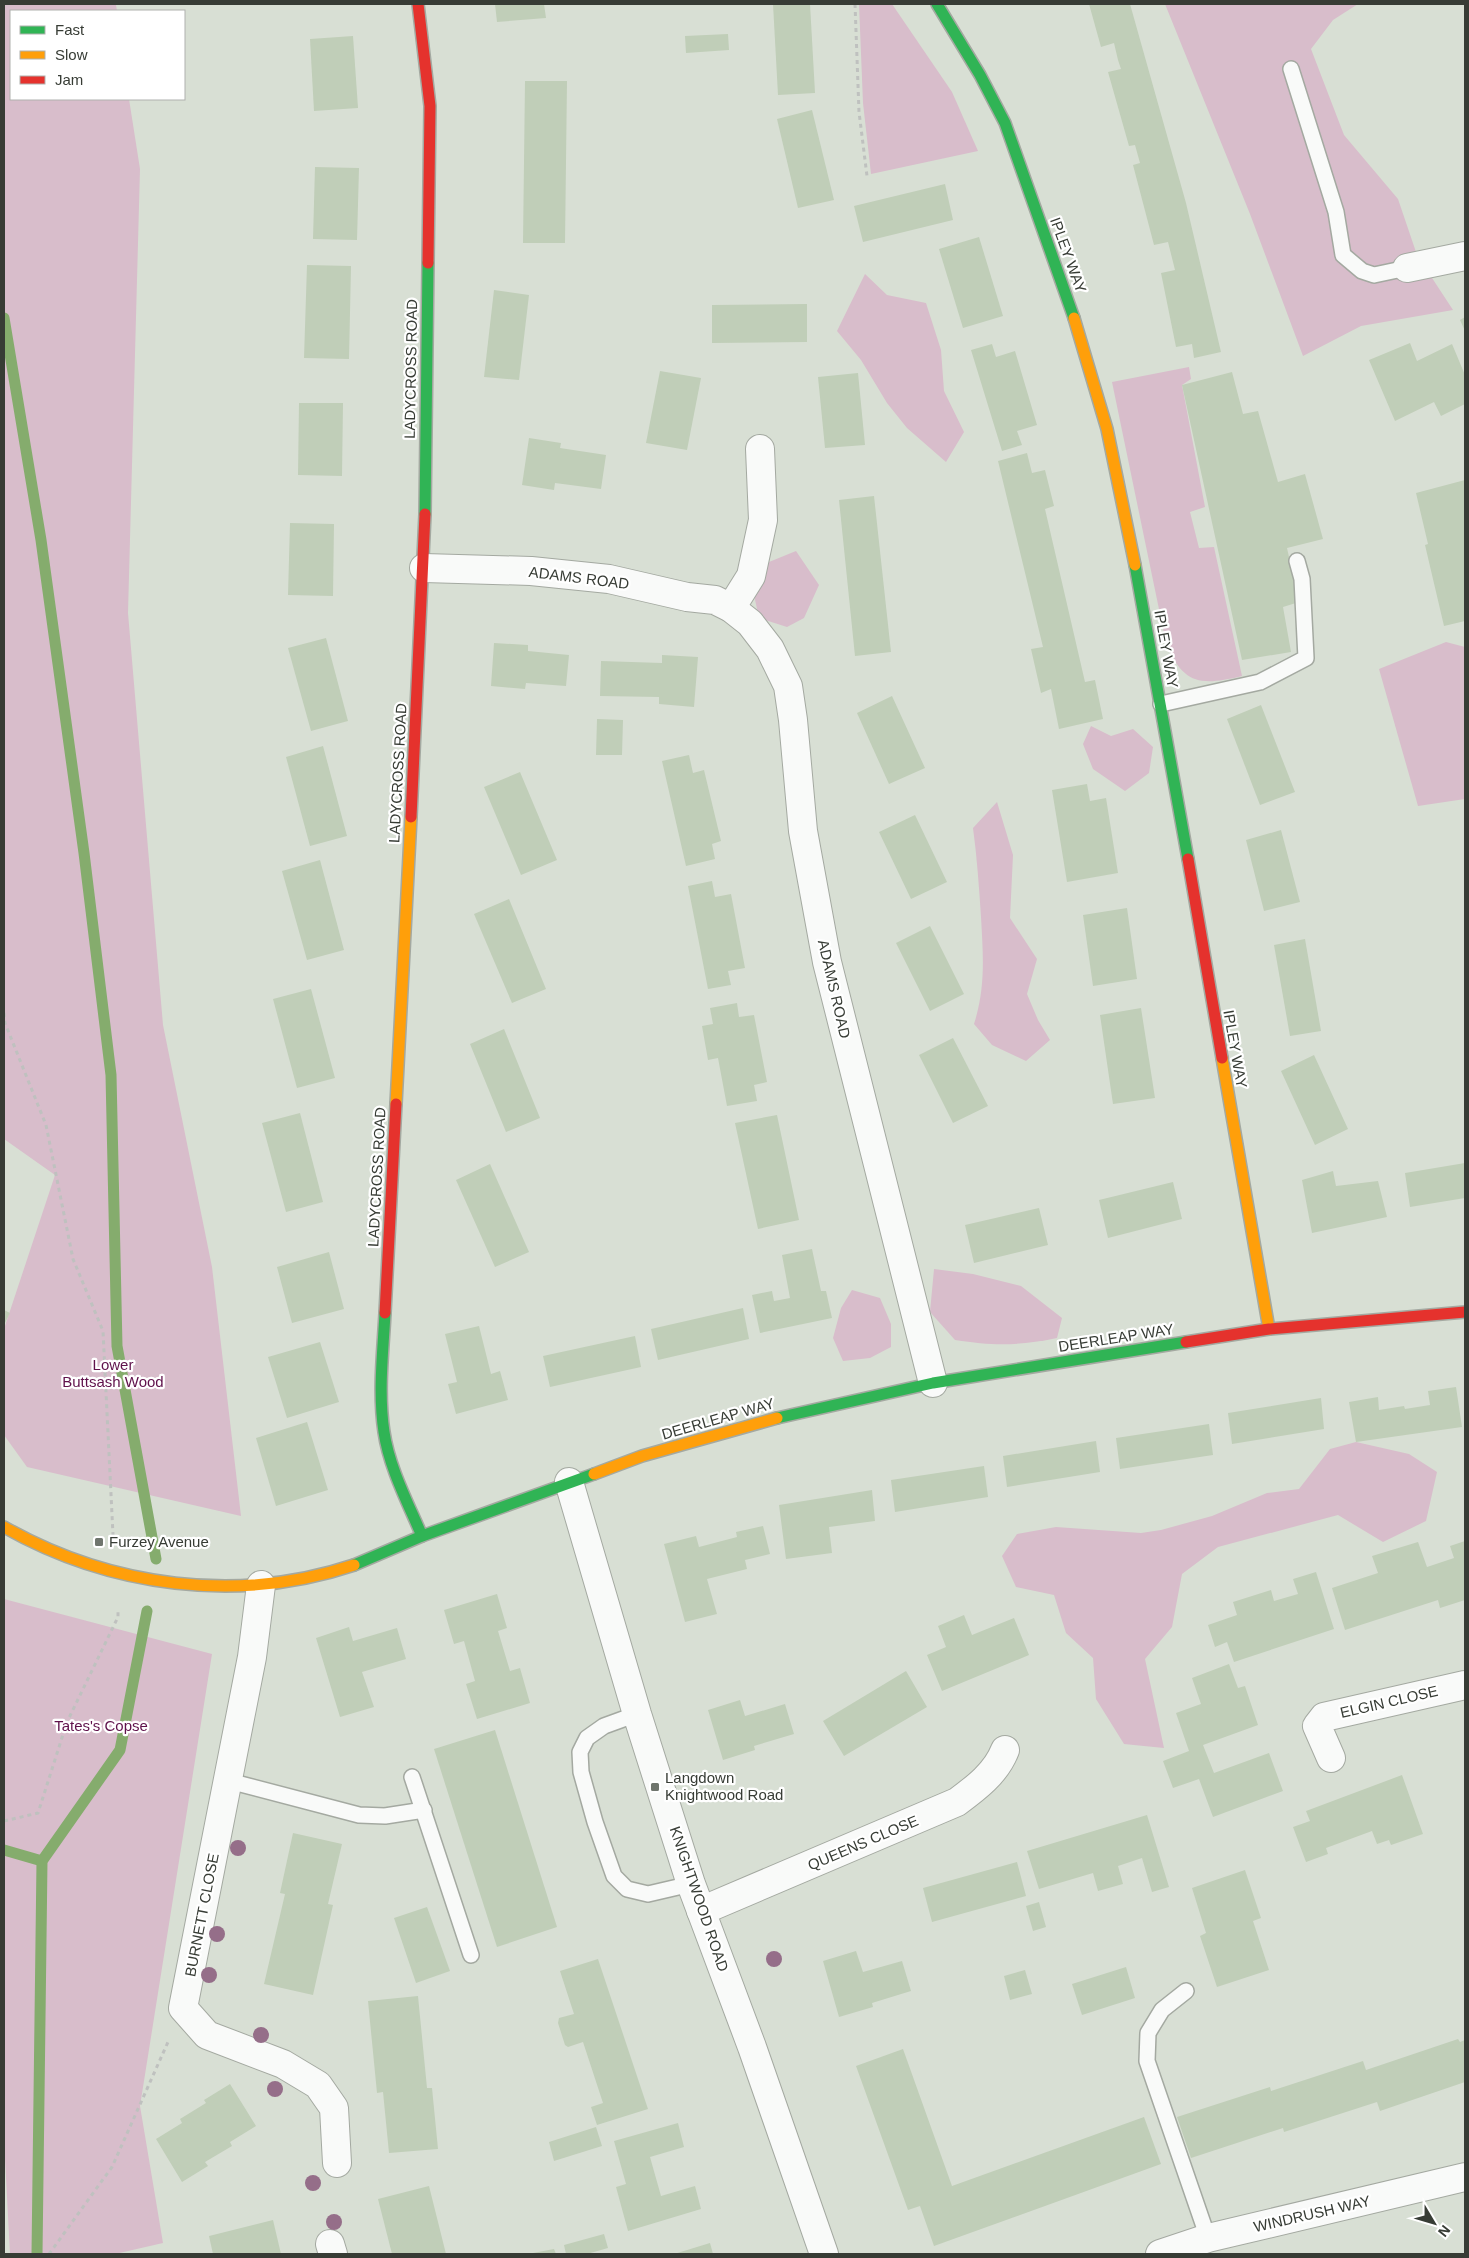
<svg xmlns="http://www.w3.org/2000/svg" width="1469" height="2258" font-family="Helvetica,sans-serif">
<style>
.green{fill:#d8bdcb}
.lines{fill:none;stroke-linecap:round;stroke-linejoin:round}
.stream{stroke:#85ac6d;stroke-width:11}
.building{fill:#c0ceb8}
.lane-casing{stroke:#a4a9a1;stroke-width:18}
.street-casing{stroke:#a4a9a1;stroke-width:30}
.fast-casing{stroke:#a4a9a1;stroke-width:14}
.slow-casing{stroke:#a4a9a1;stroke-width:14}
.jam-casing{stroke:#a4a9a1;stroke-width:14}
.path{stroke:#bfc1bf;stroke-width:3;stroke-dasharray:4 4;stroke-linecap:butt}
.lane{stroke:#f9faf9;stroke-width:15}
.street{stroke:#f9faf9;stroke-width:28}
.fast{stroke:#30b455;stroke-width:11}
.slow{stroke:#ff9f0a;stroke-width:11}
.jam{stroke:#e5322d;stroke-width:11}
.tree{fill:#956e89}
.poi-dot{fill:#6f756d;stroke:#fff;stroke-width:2}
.labels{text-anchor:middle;stroke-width:4.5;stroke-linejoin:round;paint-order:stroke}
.street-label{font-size:15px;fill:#373c35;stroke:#fff}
.park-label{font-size:15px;fill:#5f114b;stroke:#fff}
.poi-label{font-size:15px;fill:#373c35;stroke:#fff;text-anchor:start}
</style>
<rect width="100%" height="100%" fill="#d8dfd4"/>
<g class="green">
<path d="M4 4 116 5 117 11H11V99H129L140 169 128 613 163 1025 212 1267 241 1516 27 1467 4 1435V1329L55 1175 4 1139Z"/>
<path d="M859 4H892L952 92 978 151 871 174 863 103Z"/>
<path d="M1165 4H1358L1333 20 1311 49 1344 135 1398 199 1417 255 1453 310 1361 326 1303 356 1250 214Z"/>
<path d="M865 274 887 295 926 303 941 350 944 391 964 432 946 462 907 428 887 403 861 360 837 331Z"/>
<path d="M1189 367 1191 379 1182 385 1205 507 1190 512 1199 548 1214 547 1242 676C1201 686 1183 685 1166 643L1112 382Z"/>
<path d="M796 551 819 585 804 618 787 627 759 618 754 595 769 562Z"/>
<path d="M1446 642 1465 647V799L1418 806 1379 669Z"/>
<path d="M1091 726 1111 736 1133 729 1153 747 1149 773 1125 791 1093 769 1083 744Z"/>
<path d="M997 802 1013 855 1010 918 1037 959 1027 994 1038 1020 1050 1040 1026 1061 992 1045 974 1024C986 987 983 954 981 917 979 887 977 857 973 828Z"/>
<path d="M934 1269 973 1274 1021 1286 1062 1318 1057 1338C1018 1346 994 1346 955 1340L930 1312Z"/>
<path d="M852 1290 880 1298 891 1324V1347L870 1358 843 1361 833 1338 841 1308Z"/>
<path d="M1356 1442 1409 1454 1437 1472 1426 1521 1383 1542 1338 1515 1218 1547 1182 1574 1172 1627 1145 1659 1164 1748 1124 1744 1096 1699 1093 1658 1066 1633 1054 1595 1016 1587 1002 1556 1017 1534 1056 1527 1141 1533 1161 1530 1212 1516 1267 1493 1299 1489 1330 1449Z"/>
<path d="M4 1599 212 1654 140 2106 163 2243 115 2254H10L4 2140Z"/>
</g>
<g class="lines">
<g class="stream">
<path d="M4 318 41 540 84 853 111 1075 117 1346 156 1559"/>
<path d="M4 1850 42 1861"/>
<path d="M37 2254 42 1861 120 1750 147 1611"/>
</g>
</g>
<g class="building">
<path d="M495 4H544L546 18 497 22Z"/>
<path d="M773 4H810L815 93 778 95Z"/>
<path d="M1089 4H1130L1186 203 1221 352 1194 358 1192 344 1176 347 1161 273 1175 270 1168 242 1154 245 1133 165 1140 163 1135 145 1129 146 1108 72 1121 69 1118 60 1114 43 1101 47Z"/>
<path d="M728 34 729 50 686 53 685 36Z"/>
<path d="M353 36 358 108 314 111 310 39Z"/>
<path d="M525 81H567L565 243H523Z"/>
<path d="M812 110 834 200 798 208 777 119Z"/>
<path d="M315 167 359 168 357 240 313 239Z"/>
<path d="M945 184 953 220 863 242 854 206Z"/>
<path d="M979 237 1003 316 963 328 939 249Z"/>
<path d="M307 265 351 266 349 359 304 358Z"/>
<path d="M494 290 529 295 519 380 484 377Z"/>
<path d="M807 304V342L712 343V305Z"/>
<path d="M1465 317V331L1460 320Z"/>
<path d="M1410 343 1417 361 1452 344 1465 375V404L1441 416 1434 402 1395 421 1369 360Z"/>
<path d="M992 344 996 357 1015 351 1037 425 1017 431 1022 445 1002 451 971 350Z"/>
<path d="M660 371 701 378 687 450 646 443Z"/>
<path d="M1232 372 1243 414 1258 411 1278 482 1305 474 1323 539 1287 548 1299 602 1283 607 1291 652 1242 660 1182 385Z"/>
<path d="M858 373 865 445 825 448 818 377Z"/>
<path d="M299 403H343L342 476 298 475Z"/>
<path d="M529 438 561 443 560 448 606 455 601 489 555 483 554 490 522 485Z"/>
<path d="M1027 453 1032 473 1045 470 1054 506 1045 509 1085 682 1095 680 1103 719 1059 729 1051 689 1041 693 1031 649 1043 647 998 461Z"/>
<path d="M1465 480V621L1444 626 1425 545 1428 544 1416 493Z"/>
<path d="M874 496 891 652 855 656 839 500Z"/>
<path d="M290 523 334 524 333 596 288 595Z"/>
<path d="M326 638 348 721 311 731 288 648Z"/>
<path d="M494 643 528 645V651L569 655 566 686 526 683 525 689 491 686Z"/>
<path d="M662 655 698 657 694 707 659 704V697L600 696 601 661 662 663Z"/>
<path d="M892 696 925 768 889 784 857 713Z"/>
<path d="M1261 705 1295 792 1260 805 1227 719Z"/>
<path d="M597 719 623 720 622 755H596Z"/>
<path d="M323 746 347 836 310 846 286 757Z"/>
<path d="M689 755 693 773 704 770 721 841 712 844 715 859 686 866 662 761Z"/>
<path d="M520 772 557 860 521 875 484 787Z"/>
<path d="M1087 784 1090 801 1106 798 1118 873 1067 882 1052 790Z"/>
<path d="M915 815 947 882 911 899 879 832Z"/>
<path d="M1281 830 1300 902 1264 911 1246 840Z"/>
<path d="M320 860 344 950 307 960 282 871Z"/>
<path d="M712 881 715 897 731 894 745 968 728 971 731 985 708 989 688 886Z"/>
<path d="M509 899 546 989 512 1003 474 914Z"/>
<path d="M1127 908 1137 979 1093 986 1083 915Z"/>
<path d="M930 926 964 994 930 1011 896 943Z"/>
<path d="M1305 939 1321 1031 1290 1036 1274 945Z"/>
<path d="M311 989 335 1078 297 1088 273 999Z"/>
<path d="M737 1003 739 1017 754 1015 767 1082 754 1085 757 1101 727 1106 718 1058 708 1060 702 1026 713 1024 710 1008Z"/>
<path d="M1141 1008 1155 1098 1113 1104 1100 1015Z"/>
<path d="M504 1029 540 1118 506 1132 470 1044Z"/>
<path d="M953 1038 988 1106 953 1123 919 1055Z"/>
<path d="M1314 1055 1348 1129 1315 1145 1281 1071Z"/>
<path d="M300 1113 323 1202 286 1212 262 1123Z"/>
<path d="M777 1115 799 1220 758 1229 735 1123Z"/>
<path d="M1465 1163V1198L1410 1207 1405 1173Z"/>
<path d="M490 1164 529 1252 495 1267 456 1180Z"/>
<path d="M1333 1171 1336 1186 1378 1181 1387 1217 1312 1233 1302 1180Z"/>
<path d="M1173 1182 1182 1219 1108 1238 1099 1200Z"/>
<path d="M1039 1208 1048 1245 974 1263 965 1225Z"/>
<path d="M812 1249 821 1291H826L832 1318 760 1333 752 1295 772 1291 774 1301 790 1298 782 1255Z"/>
<path d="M329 1252 344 1309 292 1323 277 1267Z"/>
<path d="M743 1308 749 1339 658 1360 651 1329Z"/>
<path d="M4 1310 10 1313 4 1325Z"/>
<path d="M479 1326 491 1374 500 1371 508 1400 456 1414 448 1384 457 1382 445 1334Z"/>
<path d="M635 1336 641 1367 550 1387 543 1356Z"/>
<path d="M320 1342 339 1402 287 1418 268 1357Z"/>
<path d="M1456 1387 1462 1427 1356 1442 1349 1402 1378 1397 1379 1410 1404 1406 1405 1409 1430 1405 1428 1391Z"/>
<path d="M1321 1398 1324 1429 1232 1444 1228 1413Z"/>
<path d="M307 1422 328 1490 276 1506 256 1438Z"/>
<path d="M1209 1424 1213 1455 1120 1469 1116 1438Z"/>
<path d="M1096 1441 1100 1472 1007 1487 1003 1456Z"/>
<path d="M984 1466 988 1497 895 1512 891 1480Z"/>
<path d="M872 1490 875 1521 829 1527 832 1553 786 1559 779 1505Z"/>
<path d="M763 1526 770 1554 745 1560 747 1569 707 1579 717 1614 685 1622 664 1544 696 1536 699 1547 737 1537 736 1532Z"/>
<path d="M1465 1541V1600L1440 1608 1438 1600 1345 1630 1332 1588 1378 1573 1372 1556 1418 1542 1427 1567 1454 1558 1450 1546Z"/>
<path d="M1316 1572 1334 1629 1234 1662 1227 1642 1215 1647 1208 1625 1237 1615 1233 1602 1271 1590 1274 1601 1298 1594 1293 1579Z"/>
<path d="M497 1594 507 1628 498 1631 510 1671 520 1668 530 1703 477 1719 466 1684 475 1681 464 1641 454 1644 444 1610Z"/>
<path d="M964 1615 972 1635 1014 1618 1029 1655 942 1691 927 1655 946 1647 938 1626Z"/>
<path d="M349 1627 353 1641 397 1628 406 1659 362 1672 374 1707 340 1717 316 1638Z"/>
<path d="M1229 1664 1238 1688 1245 1686 1258 1725 1203 1745 1214 1773 1269 1753 1283 1791 1213 1817 1199 1779 1173 1788 1163 1761 1189 1751 1176 1713 1201 1704 1192 1678Z"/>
<path d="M906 1671 927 1707 844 1756 823 1721Z"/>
<path d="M740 1700 745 1716 785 1704 794 1734 754 1746 755 1750 723 1760 708 1710Z"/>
<path d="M495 1730 557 1927 497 1947 434 1749Z"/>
<path d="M1402 1775 1423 1834 1391 1845 1389 1840 1377 1844 1372 1831 1326 1848 1328 1854 1306 1862 1293 1827 1310 1821 1306 1811Z"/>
<path d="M1147 1815 1169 1887 1152 1892 1142 1858 1118 1866 1123 1884 1098 1891 1093 1873 1039 1889 1027 1851Z"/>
<path d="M293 1833 342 1844 328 1904 333 1905 313 1995 264 1984 285 1894 280 1893Z"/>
<path d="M1017 1862 1026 1896 932 1922 923 1888Z"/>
<path d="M1245 1870 1261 1918 1253 1921 1269 1970 1217 1987 1200 1936 1206 1933 1192 1888Z"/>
<path d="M1039 1902 1046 1927 1033 1931 1026 1906Z"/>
<path d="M427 1907 450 1971 416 1983 394 1918Z"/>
<path d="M856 1951 863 1972 902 1961 911 1991 872 2003 873 2007 839 2017 823 1961Z"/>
<path d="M598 1959 648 2109 597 2125 591 2107 603 2103 583 2042 568 2047 565 2045 558 2023 559 2018 574 2014 560 1971Z"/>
<path d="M1126 1967 1135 1998 1082 2015 1072 1984Z"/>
<path d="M1025 1970 1032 1994 1010 2000 1004 1976Z"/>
<path d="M418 1996 427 2088H432L438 2149 389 2153 383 2092 377 2093 368 2001Z"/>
<path d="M1458 2039 1460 2042 1465 2040V2082L1380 2111 1377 2102 1284 2132 1283 2128 1191 2158 1177 2117 1270 2087 1271 2091 1363 2061 1366 2070Z"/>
<path d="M903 2049 952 2186 1144 2117 1161 2164 934 2246 920 2206 908 2210 856 2066Z"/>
<path d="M230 2084 256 2126 230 2142 232 2146 205 2162 208 2166 182 2182 156 2139 182 2123 180 2119 206 2103 204 2100Z"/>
<path d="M678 2123 684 2147 650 2157 661 2196 695 2186 701 2209 628 2231 616 2187 626 2184 614 2141Z"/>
<path d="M596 2127 602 2146 554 2161 549 2142Z"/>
<path d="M429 2186 446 2254H392L378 2199Z"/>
<path d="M273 2220 281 2254H213L209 2236Z"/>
<path d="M604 2234 608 2248 587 2254H566L564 2245Z"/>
<path d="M710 2243 713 2254H674Z"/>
<path d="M554 2249 556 2254H533V2253Z"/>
</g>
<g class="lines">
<defs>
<g id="lane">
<path d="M1291 69 1336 212 1343 255 1362 271 1374 275 1407 268"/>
<path d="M1161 704 1260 682 1306 658 1302 579 1297 561"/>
<path d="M637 1714 604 1726 587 1738 580 1752 581 1772 595 1822 614 1876 627 1889 648 1894 691 1884"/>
<path d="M412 1777 471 1955"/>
<path d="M229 1781 359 1815 385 1816 424 1810"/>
<path d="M1186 1991 1162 2010 1148 2033 1147 2061 1208 2238"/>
</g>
<g id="street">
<path d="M1407 268 1465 256"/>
<path d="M424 568 531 571 609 579 687 597 715 600 731 608 750 623 770 649 788 686 793 720 803 831 827 962 933 1383"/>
<path d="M731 608 751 576 763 520 760 449"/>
<path d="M569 1482 637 1714 691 1884 752 2047 824 2254"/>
<path d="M261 1585 252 1657 183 2008 207 2035 283 2064 318 2085 334 2108 337 2163"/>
<path d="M1331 1758 1317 1726 1324 1717 1465 1685"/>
<path d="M701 1911 957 1802C976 1788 996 1773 1005 1750"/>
<path d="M330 2244 333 2254"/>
<path d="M1160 2254 1208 2238 1465 2177"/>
</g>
<g id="fast">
<path d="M937 4 980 75 1005 123 1074 318"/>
<path d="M425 514 428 263"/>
<path d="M1135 565 1188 859"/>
<path d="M385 1313C383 1352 378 1392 384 1432 389 1467 408 1503 422 1536"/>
<path d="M777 1418 933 1383 1186 1342"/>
<path d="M354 1565 422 1536 594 1474"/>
</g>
<g id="slow">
<path d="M1074 318 1107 429 1135 565"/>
<path d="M1222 1058 1269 1329"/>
<path d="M396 1104 411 817"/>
<path d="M594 1474 642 1456 777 1418"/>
<path d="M4 1527C110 1587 238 1604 354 1565"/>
</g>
<g id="jam">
<path d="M418 4 430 106 428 263"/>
<path d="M411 817 425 514"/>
<path d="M1188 859 1222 1058"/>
<path d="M385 1313 396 1104"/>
<path d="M1186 1342 1269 1329 1465 1312"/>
</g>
</defs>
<use href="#lane" class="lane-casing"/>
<use href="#street" class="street-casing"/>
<use href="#fast" class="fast-casing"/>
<use href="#slow" class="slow-casing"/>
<use href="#jam" class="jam-casing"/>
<g class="path">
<path d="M855 4 859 112 867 176"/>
<path d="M4 1013 5 1023 46 1125 73 1259 103 1331 113 1535"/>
<path d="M4 1821 38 1813 67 1722 118 1617V1609"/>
<path d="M49 2254 112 2167 168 2042"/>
</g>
<use href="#lane" class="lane"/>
<use href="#street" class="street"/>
<use href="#fast" class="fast"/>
<use href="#slow" class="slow"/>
<use href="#jam" class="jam"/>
</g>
<g class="tree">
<circle cx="238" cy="1848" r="8"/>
<circle cx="217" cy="1934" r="8"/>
<circle cx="774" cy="1959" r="8"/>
<circle cx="209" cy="1975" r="8"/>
<circle cx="261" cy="2035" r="8"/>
<circle cx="275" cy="2089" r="8"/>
<circle cx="313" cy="2183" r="8"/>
<circle cx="334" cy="2222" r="8"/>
</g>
<g class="poi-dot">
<rect x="94" y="1537" width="10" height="10" rx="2.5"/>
<rect x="650" y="1782" width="10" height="10" rx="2.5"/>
</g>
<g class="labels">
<g class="street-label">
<text transform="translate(1068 255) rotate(70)" y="5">IPLEY WAY</text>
<text transform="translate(411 369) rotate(-89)" y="5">LADYCROSS ROAD</text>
<text transform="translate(579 578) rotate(7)" y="5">ADAMS ROAD</text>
<text transform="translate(1166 649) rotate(80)" y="5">IPLEY WAY</text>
<text transform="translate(398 773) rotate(-87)" y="5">LADYCROSS ROAD</text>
<text transform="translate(834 989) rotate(77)" y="5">ADAMS ROAD</text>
<text transform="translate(1235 1049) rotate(80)" y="5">IPLEY WAY</text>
<text transform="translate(377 1177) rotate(-87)" y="5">LADYCROSS ROAD</text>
<text transform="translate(1116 1338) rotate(-9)" y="5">DEERLEAP WAY</text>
<text transform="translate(718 1419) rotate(-16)" y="5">DEERLEAP WAY</text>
<text transform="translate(1389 1702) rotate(-13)" y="5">ELGIN CLOSE</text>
<text transform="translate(863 1843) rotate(-23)" y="5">QUEENS CLOSE</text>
<text transform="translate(699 1899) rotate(71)" y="5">KNIGHTWOOD ROAD</text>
<text transform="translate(202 1915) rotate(-79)" y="5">BURNETT CLOSE</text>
<text transform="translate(1312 2214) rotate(-13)" y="5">WINDRUSH WAY</text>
</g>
<g class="park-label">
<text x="113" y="1370">Lower<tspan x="113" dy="17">Buttsash Wood</tspan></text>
<text x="101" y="1731">Tates's Copse</text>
</g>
<g class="poi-label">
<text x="109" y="1547">Furzey Avenue</text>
<text x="665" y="1783">Langdown<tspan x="665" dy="17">Knightwood Road</tspan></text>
</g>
</g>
<rect width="1469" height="2258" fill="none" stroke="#373c35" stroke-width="10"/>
<rect x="10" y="10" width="175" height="90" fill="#ffffff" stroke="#afb1ae"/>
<rect x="20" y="26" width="25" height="8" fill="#30b455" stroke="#afb1ae"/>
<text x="55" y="35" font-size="15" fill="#373c35">Fast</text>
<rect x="20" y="51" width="25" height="8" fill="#ff9f0a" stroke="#afb1ae"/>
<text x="55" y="60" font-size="15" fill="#373c35">Slow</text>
<rect x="20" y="76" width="25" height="8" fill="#e5322d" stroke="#afb1ae"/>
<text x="55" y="85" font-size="15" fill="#373c35">Jam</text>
<g transform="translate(1434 2223) rotate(128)" stroke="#ffffff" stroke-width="4" paint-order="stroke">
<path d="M0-4L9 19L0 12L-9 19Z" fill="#373c35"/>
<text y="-8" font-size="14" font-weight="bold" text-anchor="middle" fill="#373c35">N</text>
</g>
</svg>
